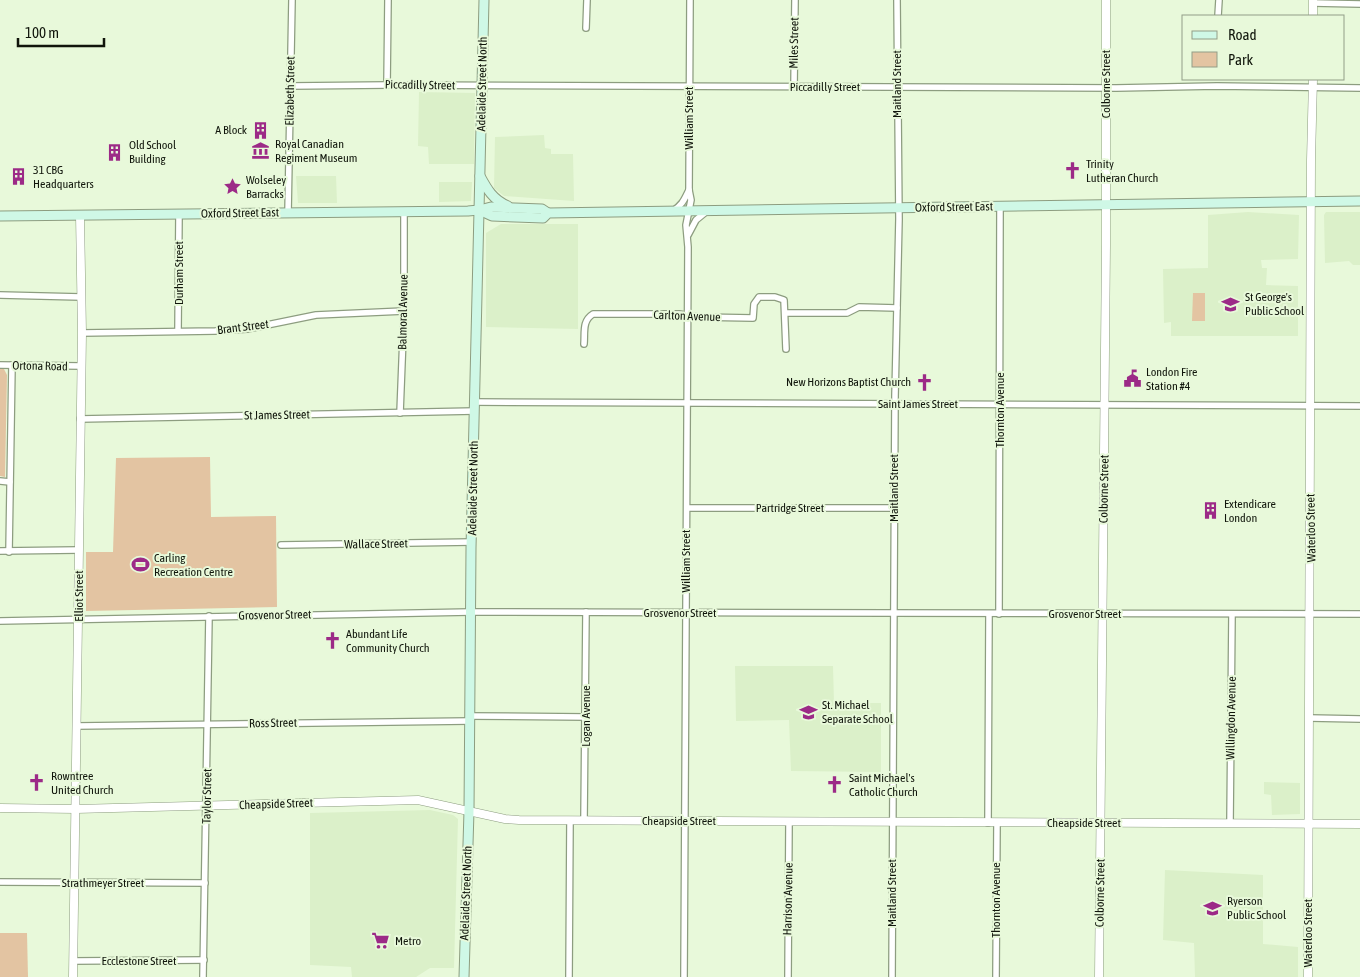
<svg xmlns="http://www.w3.org/2000/svg" width="1360" height="977" font-family="'Asap Condensed',sans-serif">
<style>
.built{fill:#dbf0c9}
.green{fill:#e3c4a2}
.lines{fill:none;stroke-linecap:round;stroke-linejoin:round}
.minor-casing{stroke:#8d9d80;stroke-width:8}
.tertiary-casing{stroke:#8d9d80;stroke-width:9}
.secondary-casing{stroke:#8d9d80;stroke-width:11}
.minor{stroke:#fff;stroke-width:5.5}
.tertiary{stroke:#fff;stroke-width:8}
.secondary{stroke:#cff8e6;stroke-width:9}
.labels{text-anchor:middle;stroke-width:4;stroke-linejoin:round;paint-order:stroke}
.street-label{font-size:12px;fill:#10150b;stroke:#e8f9da}
.poi-label{font-size:12px;fill:#10150b;stroke:#e8f9da;text-anchor:start}
</style>
<rect width="100%" height="100%" fill="#e8f9da"/>
<g class="built">
<path d="M419 92 475 93 474 164H429L428 147 418 146Z"/>
<path d="M544 135 545 148 551 149V154H573L574 201 504 196 494 188 495 137Z"/>
<path d="M296 176H336L337 203H298Z"/>
<path d="M439 182H472L471 201 439 202Z"/>
<path d="M1248 212 1299 215 1298 259 1261 260 1262 268H1267L1266 285 1298 286V336H1171V322L1164 323 1163 269 1208 268V215Z"/>
<path d="M1326 212H1360V265H1353L1349 261 1325 263 1324 215Z"/>
<path d="M501 224H578V329L486 327V233Z"/>
<path d="M735 666H833L834 703H881V772L791 771 789 720 736 721Z"/>
<path d="M1264 782 1300 783V814L1272 815 1271 795 1264 794Z"/>
<path d="M430 810 453 815 458 819 454 968H430L416 977H352L351 967 310 965V813Z"/>
<path d="M1165 870 1263 875V944L1298 947V977H1195L1194 943 1163 940Z"/>
</g>
<g class="green">
<path d="M1193 293H1205V321H1192Z"/>
<path d="M0 369H4L7 375 5 477 0 476Z"/>
<path d="M210 457 211 517 276 516 277 607 86 611V552H113L116 458Z"/>
<path d="M0 933H27L28 977H0Z"/>
</g>
<g class="lines">
<defs>
<g id="minor">
<path d="M1313 3 1360 4"/>
<path d="M1218 16 1219 0"/>
<path d="M586 28 587 0"/>
<path d="M387 85 388 0"/>
<path d="M291 86 387 85 1116 88 1217 86 1360 88"/>
<path d="M794 87 795 0"/>
<path d="M673 211C683 204 684 200 689 190"/>
<path d="M288 213 292 0"/>
<path d="M688 235 696 220 707 211"/>
<path d="M0 295 81 297"/>
<path d="M786 313H847L859 307 897 308"/>
<path d="M178 331 179 214"/>
<path d="M82 333 215 331 247 329 316 315 404 311"/>
<path d="M584 344C585 332 582 321 593 314H679L698 317 753 318 754 304 759 297H775L784 300 786 349"/>
<path d="M0 365 81 366"/>
<path d="M475 402 1360 406"/>
<path d="M400 413 404 311V211"/>
<path d="M80 419 475 411"/>
<path d="M0 481 10 482"/>
<path d="M687 508H894"/>
<path d="M281 545 472 542"/>
<path d="M0 551 78 550"/>
<path d="M9 552 12 365"/>
<path d="M999 614 1000 206"/>
<path d="M0 621 470 612 1360 614"/>
<path d="M469 716 586 717"/>
<path d="M1310 718 1360 719"/>
<path d="M77 726 469 721"/>
<path d="M584 820 586 612"/>
<path d="M988 823 989 614"/>
<path d="M1230 823 1232 614"/>
<path d="M0 882 205 883"/>
<path d="M73 961 204 960"/>
<path d="M203 977 209 616"/>
<path d="M569 977 570 820"/>
<path d="M684 977 688 247 686 225 691 200 689 190 690 0"/>
<path d="M788 977 789 822"/>
<path d="M892 977 895 396 899 219 897 0"/>
<path d="M996 977 997 823"/>
</g>
<g id="tertiary">
<path d="M1313 0V16"/>
<path d="M0 808 76 809 418 800 505 819 519 820 1360 824"/>
<path d="M73 977 82 333 80 215"/>
<path d="M1099 977 1106 245V0"/>
<path d="M1308 977 1311 160 1313 79"/>
</g>
<g id="secondary">
<path d="M480 176C487 189 493 200 508 206"/>
<path d="M479 210 492 216 543 218 548 213 1360 201"/>
<path d="M0 216 468 211 479 210 491 207 542 209 548 213"/>
<path d="M464 977 469 811 471 548 484 0"/>
</g>
</defs>
<use href="#minor" class="minor-casing"/>
<use href="#tertiary" class="tertiary-casing"/>
<use href="#secondary" class="secondary-casing"/>
<use href="#minor" class="minor"/>
<use href="#tertiary" class="tertiary"/>
<use href="#secondary" class="secondary"/>
</g>
<defs>
<symbol id="building-bare" viewBox="-9 -9 18 18"><path d="M-4-6H4V6H1V3H-1V6H-4ZM-2.5-4.3h1.7v1.8h-1.7ZM.8-4.3h1.7v1.8H.8ZM-2.5-1h1.7V.8h-1.7ZM.8-1h1.7V.8H.8Z" fill="#9c2a87" stroke="#e8f9da" stroke-width="2.5" paint-order="stroke"/></symbol>
<symbol id="museum-bare" viewBox="-9 -9 18 18"><path d="M0-6L6-3V-2H-6V-3ZM-5-1h2V3h-2ZM-1-1h2V3h-2ZM3-1h2V3H3ZM-6 4H6V6H-6Z" fill="#9c2a87" stroke="#e8f9da" stroke-width="2.5" paint-order="stroke"/></symbol>
<symbol id="church-bare" viewBox="-9 -9 18 18"><path d="M-1.2-6h2.4v3.5h3.3v2.4h-3.3V6h-2.4V-.1h-3.3v-2.4h3.3Z" fill="#9c2a87" stroke="#e8f9da" stroke-width="2.5" paint-order="stroke"/></symbol>
<symbol id="sight-bare" viewBox="-9 -9 18 18"><path d="M0-6L1.8-2.2L6-1.7L2.9 1.2L3.7 5.4L0 3.3L-3.7 5.4L-2.9 1.2L-6-1.7L-1.8-2.2Z" fill="#9c2a87" stroke="#e8f9da" stroke-width="2.5" paint-order="stroke"/></symbol>
<symbol id="school-bare" viewBox="-9 -9 18 18"><path d="M0-5L7-2L0 1L-7-2ZM-4 1L0 2.5L4 1V4Q0 6-4 4Z" fill="#9c2a87" stroke="#e8f9da" stroke-width="2.5" paint-order="stroke"/></symbol>
<symbol id="civic-bare" viewBox="-9 -9 18 18"><path d="M-.6-6.5H3V-4.5H.6V-3L4-1V1h2V6H-6V1h2V-1L-.6-3ZM-1.2 2.5V6h2.4V2.5Z" fill="#9c2a87" stroke="#e8f9da" stroke-width="2.5" paint-order="stroke"/></symbol>
<symbol id="stadium-bare" viewBox="-9 -9 18 18"><path d="M0-5a6.5 5 0 1 0 0 10a6.5 5 0 1 0 0-10ZM-3.5-1.8h7v3.6h-7Z" fill="#9c2a87" stroke="#e8f9da" stroke-width="2.5" paint-order="stroke"/></symbol>
<symbol id="supermarket-bare" viewBox="-9 -9 18 18"><path d="M-6-5.5h2.5l.6 2H6L4.5 2H-2.5L-4.4-4H-6ZM-1.5 3.2a1.3 1.3 0 1 0 .1 0ZM3 3.2a1.3 1.3 0 1 0 .1 0Z" fill="#9c2a87" stroke="#e8f9da" stroke-width="2.5" paint-order="stroke"/></symbol>
</defs>
<g fill-rule="evenodd">
<use href="#building-bare" x="248" y="118" width="25" height="25"/>
<use href="#museum-bare" x="248" y="138" width="25" height="25"/>
<use href="#building-bare" x="102" y="140" width="25" height="25"/>
<use href="#church-bare" x="1060" y="158" width="25" height="25"/>
<use href="#building-bare" x="6" y="164" width="25" height="25"/>
<use href="#sight-bare" x="220" y="174" width="25" height="25"/>
<use href="#school-bare" x="1218" y="292" width="25" height="25"/>
<use href="#civic-bare" x="1120" y="366" width="25" height="25"/>
<use href="#church-bare" x="912" y="370" width="25" height="25"/>
<use href="#building-bare" x="1198" y="498" width="25" height="25"/>
<use href="#stadium-bare" x="128" y="552" width="25" height="25"/>
<use href="#church-bare" x="320" y="628" width="25" height="25"/>
<use href="#school-bare" x="796" y="700" width="25" height="25"/>
<use href="#church-bare" x="24" y="770" width="25" height="25"/>
<use href="#church-bare" x="822" y="772" width="25" height="25"/>
<use href="#school-bare" x="1200" y="896" width="25" height="25"/>
<use href="#supermarket-bare" x="368" y="928" width="25" height="25"/>
</g>
<g class="labels">
<g class="street-label">
<text transform="translate(794 43) rotate(-89)" y="4">Miles Street</text>
<text transform="translate(482 84) rotate(-89)" y="4">Adelaide Street North</text>
<text transform="translate(897 84) rotate(-90)" y="4">Maitland Street</text>
<text transform="translate(1106 84) rotate(-90)" y="4">Colborne Street</text>
<text transform="translate(420 85) rotate(1)" y="4">Piccadilly Street</text>
<text x="825" y="91">Piccadilly Street</text>
<text transform="translate(290 91) rotate(-89)" y="4">Elizabeth Street</text>
<text transform="translate(689 118) rotate(-90)" y="4">William Street</text>
<text transform="translate(954 207) rotate(-1)" y="4">Oxford Street East</text>
<text transform="translate(240 213) rotate(-1)" y="4">Oxford Street East</text>
<text transform="translate(179 273) rotate(-90)" y="4">Durham Street</text>
<text transform="translate(403 312) rotate(-89)" y="4">Balmoral Avenue</text>
<text transform="translate(687 316) rotate(2)" y="4">Carlton Avenue</text>
<text transform="translate(243 327) rotate(-7)" y="4">Brant Street</text>
<text transform="translate(40 366) rotate(1)" y="4">Ortona Road</text>
<text x="918" y="408">Saint James Street</text>
<text transform="translate(1000 410) rotate(-90)" y="4">Thornton Avenue</text>
<text transform="translate(277 415) rotate(-1)" y="4">St James Street</text>
<text transform="translate(473 488) rotate(-89)" y="4">Adelaide Street North</text>
<text transform="translate(894 488) rotate(-90)" y="4">Maitland Street</text>
<text transform="translate(1104 489) rotate(-89)" y="4">Colborne Street</text>
<text x="790" y="512">Partridge Street</text>
<text transform="translate(1311 528) rotate(-91)" y="4">Waterloo Street</text>
<text transform="translate(376 544) rotate(-1)" y="4">Wallace Street</text>
<text transform="translate(686 561) rotate(-90)" y="4">William Street</text>
<text transform="translate(79 596) rotate(-90)" y="4">Elliot Street</text>
<text x="680" y="617">Grosvenor Street</text>
<text x="1085" y="618">Grosvenor Street</text>
<text transform="translate(275 615) rotate(-1)" y="4">Grosvenor Street</text>
<text transform="translate(586 716) rotate(-90)" y="4">Logan Avenue</text>
<text transform="translate(1231 718) rotate(-89)" y="4">Willingdon Avenue</text>
<text transform="translate(273 723) rotate(-1)" y="4">Ross Street</text>
<text transform="translate(207 796) rotate(-89)" y="4">Taylor Street</text>
<text transform="translate(276 804) rotate(-2)" y="4">Cheapside Street</text>
<text x="679" y="825">Cheapside Street</text>
<text x="1084" y="827">Cheapside Street</text>
<text x="103" y="887">Strathmeyer Street</text>
<text transform="translate(466 893) rotate(-88)" y="4">Adelaide Street North</text>
<text transform="translate(892 893) rotate(-90)" y="4">Maitland Street</text>
<text transform="translate(1100 893) rotate(-89)" y="4">Colborne Street</text>
<text transform="translate(788 899) rotate(-89)" y="4">Harrison Avenue</text>
<text transform="translate(996 900) rotate(-90)" y="4">Thornton Avenue</text>
<text transform="translate(1308 933) rotate(-90)" y="4">Waterloo Street</text>
<text x="139" y="965">Ecclestone Street</text>
</g>
<g class="poi-label">
<text x="247" y="134" text-anchor="end">A Block</text>
<text x="275" y="148">Royal Canadian<tspan x="275" dy="14">Regiment Museum</tspan></text>
<text x="129" y="149">Old School<tspan x="129" dy="14">Building</tspan></text>
<text x="1086" y="168">Trinity<tspan x="1086" dy="14">Lutheran Church</tspan></text>
<text x="33" y="174">31 CBG<tspan x="33" dy="14">Headquarters</tspan></text>
<text x="246" y="184">Wolseley<tspan x="246" dy="14">Barracks</tspan></text>
<text x="1245" y="301">St George's<tspan x="1245" dy="14">Public School</tspan></text>
<text x="1146" y="376">London Fire<tspan x="1146" dy="14">Station #4</tspan></text>
<text x="911" y="386" text-anchor="end">New Horizons Baptist Church</text>
<text x="1224" y="508">Extendicare<tspan x="1224" dy="14">London</tspan></text>
<text x="154" y="562">Carling<tspan x="154" dy="14">Recreation Centre</tspan></text>
<text x="346" y="638">Abundant Life<tspan x="346" dy="14">Community Church</tspan></text>
<text x="822" y="709">St. Michael<tspan x="822" dy="14">Separate School</tspan></text>
<text x="51" y="780">Rowntree<tspan x="51" dy="14">United Church</tspan></text>
<text x="849" y="782">Saint Michael's<tspan x="849" dy="14">Catholic Church</tspan></text>
<text x="1227" y="905">Ryerson<tspan x="1227" dy="14">Public School</tspan></text>
<text x="395" y="945">Metro</text>
</g>
</g>
<rect x="1182" y="15" width="162" height="65" fill="#e8f9da" stroke="#929e87"/>
<rect x="1192" y="31" width="25" height="8" fill="#cff8e6" stroke="#929e87"/>
<text x="1228" y="40" font-size="15" fill="#10150b">Road</text>
<rect x="1192" y="52" width="25" height="15" fill="#e3c4a2" stroke="#929e87"/>
<text x="1228" y="65" font-size="15" fill="#10150b">Park</text>
<path d="M18 38v8h86v-8" fill="none" stroke="#10150b" stroke-width="2.5"/>
<text x="25" y="38" font-size="15" fill="#10150b" stroke="#e8f9da" stroke-width="4" paint-order="stroke">100 m</text>
</svg>
